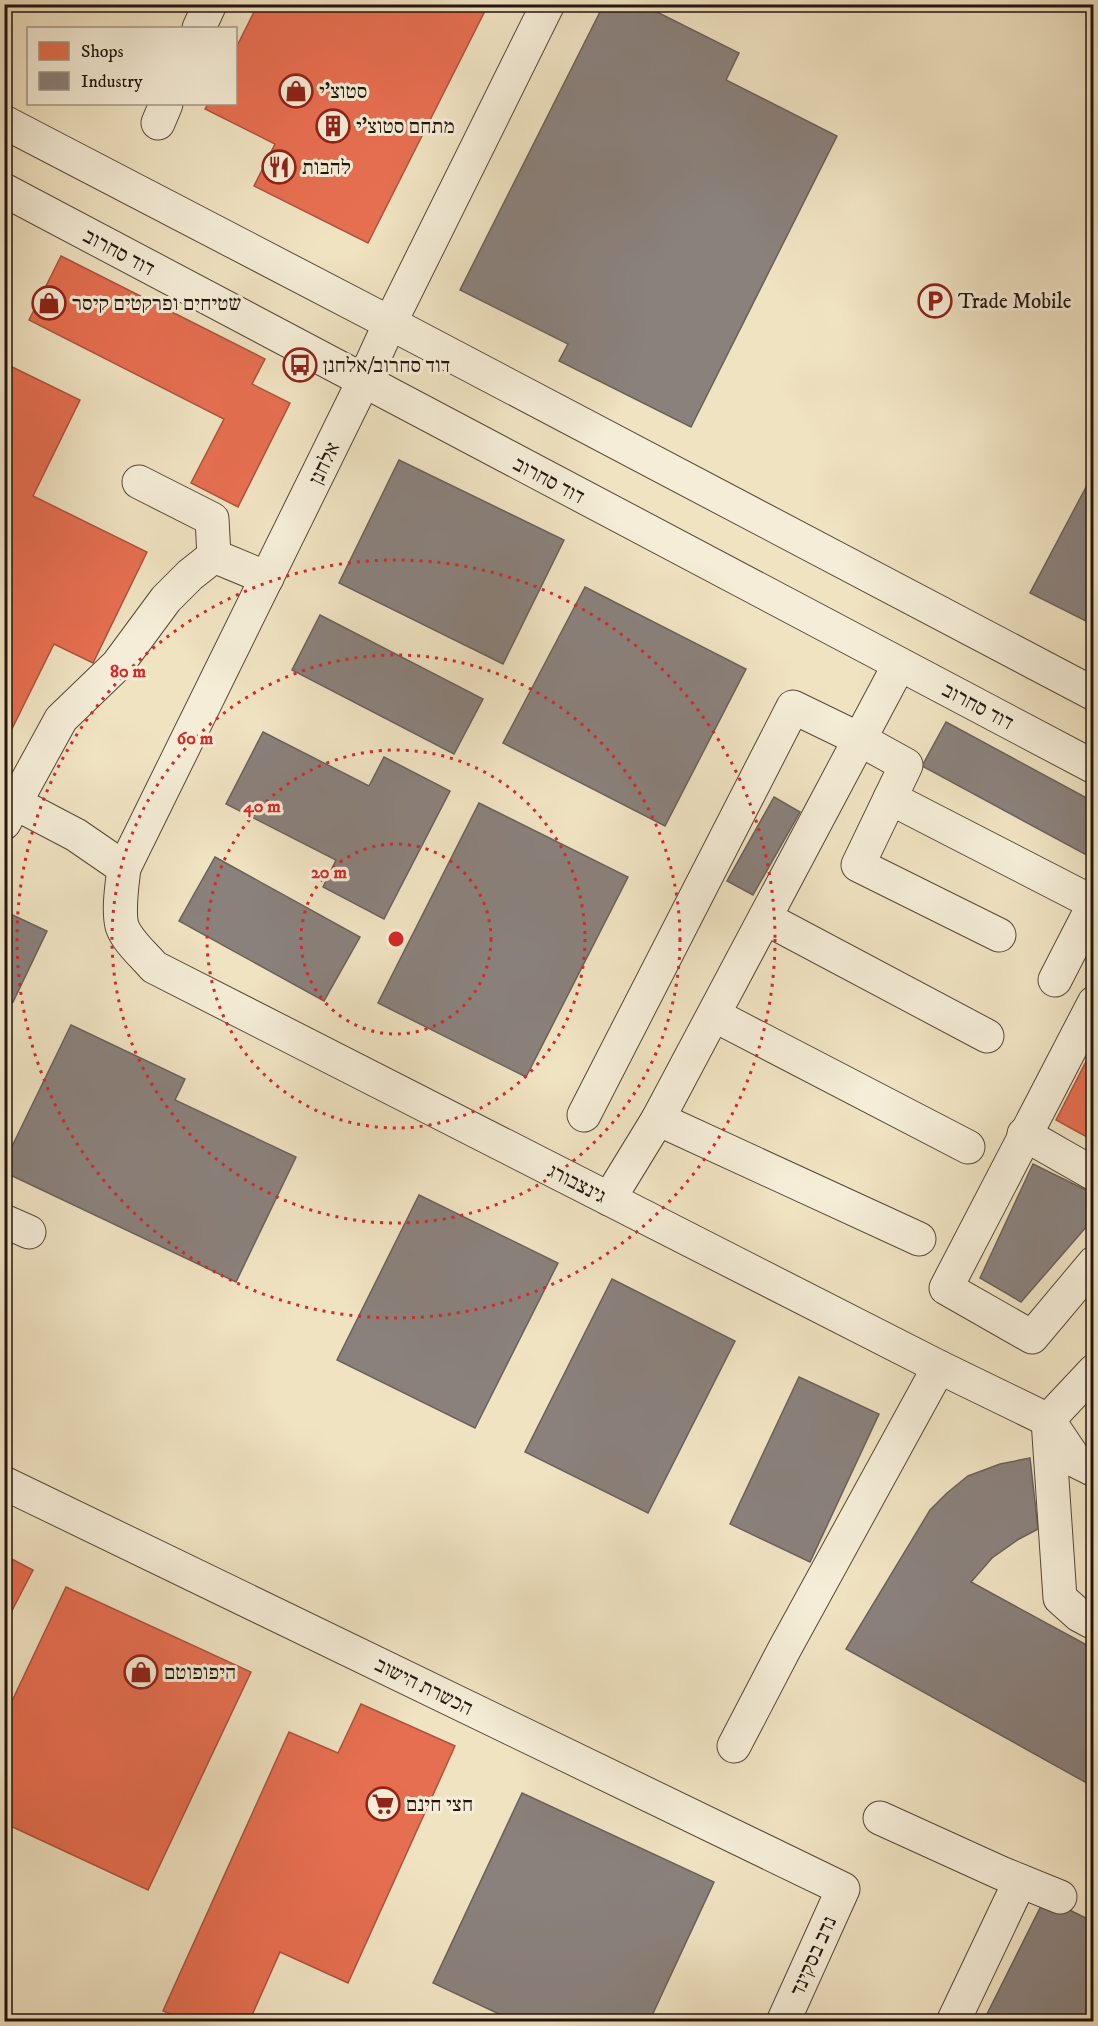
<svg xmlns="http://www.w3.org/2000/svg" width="1098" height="2026" font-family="'IM FELL DW Pica','Frank Ruhl Libre',serif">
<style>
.shops{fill:#e76f51;stroke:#ac543d;stroke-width:1.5}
.industry{fill:#8a817c;stroke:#6b615b;stroke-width:1.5}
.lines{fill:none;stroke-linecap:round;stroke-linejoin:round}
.minor-casing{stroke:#56483a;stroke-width:35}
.minor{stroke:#f5edd7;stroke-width:33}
.ring{fill:none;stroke:#d62828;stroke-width:3;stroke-dasharray:3 6}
.labels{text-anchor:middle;stroke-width:6;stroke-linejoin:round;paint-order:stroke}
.poi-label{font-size:21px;fill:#23150d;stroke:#f5edd7;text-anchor:start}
.street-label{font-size:21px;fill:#23150d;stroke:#f5edd7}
.centre{fill:#d62828;stroke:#f5edd7;stroke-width:3}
.ring-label{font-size:18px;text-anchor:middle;font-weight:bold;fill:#d62828;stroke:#f5edd7;stroke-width:6;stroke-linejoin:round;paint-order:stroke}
</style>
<rect width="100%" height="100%" fill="#f0e3c2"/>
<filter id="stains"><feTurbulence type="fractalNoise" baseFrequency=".00333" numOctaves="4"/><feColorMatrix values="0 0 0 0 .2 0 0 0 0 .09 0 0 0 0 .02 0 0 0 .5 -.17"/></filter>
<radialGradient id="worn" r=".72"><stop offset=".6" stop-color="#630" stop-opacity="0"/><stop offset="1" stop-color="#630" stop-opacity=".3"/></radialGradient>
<g class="shops">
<path d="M258 4 488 5 368 243 254 186 275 144 205 109 208 104H236V48Z"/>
<path d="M61 256 265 359 252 384 290 403 238 507 191 483 224 419 29 320Z"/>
<path d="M4 363 80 400 33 496 147 552 93 663 54 644 4 745Z"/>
<path d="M1094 1046V1141L1056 1120Z"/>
<path d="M4 1555 33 1570 4 1626Z"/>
<path d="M66 1587 251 1672 148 1890 4 1823V1767L9 1757 4 1755V1718Z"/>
<path d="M361 1704 455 1746 348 1983 280 1952 249 2022H187L163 2011 289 1732 338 1753Z"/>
</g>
<g class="industry">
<path d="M604 4H641L739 53 726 80 837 136 691 427 559 361 568 344 460 290Z"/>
<path d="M399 460 564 540 503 664 339 583Z"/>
<path d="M1094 472V625L1030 593Z"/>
<path d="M585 587 746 669 665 826 503 743Z"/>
<path d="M320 615 483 699 454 754 292 670Z"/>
<path d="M946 722 1094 802V859L922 766Z"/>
<path d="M263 732 369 786 384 757 450 791 384 919 323 887 336 860 226 804Z"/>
<path d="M774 797 800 812 753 895 727 881Z"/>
<path d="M479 803 628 877 526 1077 378 1003Z"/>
<path d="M215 857 360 937 324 1001 179 921Z"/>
<path d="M4 911 47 931 13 1002 4 998Z"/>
<path d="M71 1025 185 1079 175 1100 296 1157 236 1282 4 1172V1163Z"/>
<path d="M1033 1164 1094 1194V1218L1021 1302 980 1278Z"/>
<path d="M419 1195 558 1263 475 1428 337 1360Z"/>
<path d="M612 1279 735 1341 648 1513 525 1452Z"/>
<path d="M799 1377 879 1414 810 1562 730 1524Z"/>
<path d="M1030 1458 1038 1529 1019 1539 992 1558 971 1582 1094 1649V1787L846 1649 930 1510 947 1493 968 1476 1000 1464Z"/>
<path d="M522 1793 714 1882 649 2022H516L433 1983Z"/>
<path d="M1045 1898 1094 1922V2022H983Z"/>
</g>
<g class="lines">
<defs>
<g id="minor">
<path d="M548 4 390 323 363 382 124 868C122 885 118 910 122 926 127 941 144 955 154 967L939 1367 1048 1420"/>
<path d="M199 28 210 4"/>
<path d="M4 122 390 323 1094 694"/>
<path d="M158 123 166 104"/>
<path d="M4 190 1094 767"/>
<path d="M139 482 212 519 214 556"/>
<path d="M214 556 267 578"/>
<path d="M890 798 1094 903"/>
<path d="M15 803 76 835 124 868"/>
<path d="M4 823 61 719 118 664 166 599 190 575 214 556"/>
<path d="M765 918 987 1036"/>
<path d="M1055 980 1094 904"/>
<path d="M1094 1003 946 1288 1032 1337 1094 1263"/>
<path d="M714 1015 968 1147"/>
<path d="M584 1115 793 707 859 739 906 765 858 865 999 935"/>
<path d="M658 1119 919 1239"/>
<path d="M1024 1134 1094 1174"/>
<path d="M609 1199 658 1119 899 665"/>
<path d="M4 1221 29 1232"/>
<path d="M1048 1420 1060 1598 1079 1615 1094 1623"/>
<path d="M1048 1420 1094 1371"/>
<path d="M1049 1421 1076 1461 1094 1470"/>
<path d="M4 1483 843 1889 783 2022"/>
<path d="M734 1746 784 1650 939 1367"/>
<path d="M880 1818 1001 1873 1060 1897"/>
<path d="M953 2022 1020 1881"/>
</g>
</defs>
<use href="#minor" class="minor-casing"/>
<use href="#minor" class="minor"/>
</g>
<g class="ring">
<circle cx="396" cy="939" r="95"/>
<circle cx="396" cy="939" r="189"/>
<circle cx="396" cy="939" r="284"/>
<circle cx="396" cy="939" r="379"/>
</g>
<defs>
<symbol id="shop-ring" viewBox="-11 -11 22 22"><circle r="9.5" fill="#f5edd7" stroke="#8f2418" stroke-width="1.5"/><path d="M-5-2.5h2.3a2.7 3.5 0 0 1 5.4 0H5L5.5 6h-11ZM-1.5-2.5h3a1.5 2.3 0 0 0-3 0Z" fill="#8f2418"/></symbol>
<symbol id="building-ring" viewBox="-11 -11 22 22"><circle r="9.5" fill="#f5edd7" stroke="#8f2418" stroke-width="1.5"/><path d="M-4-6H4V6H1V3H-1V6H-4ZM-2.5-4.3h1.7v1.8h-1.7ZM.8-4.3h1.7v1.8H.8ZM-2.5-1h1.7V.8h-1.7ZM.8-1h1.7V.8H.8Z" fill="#8f2418"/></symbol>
<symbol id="restaurant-ring" viewBox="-11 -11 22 22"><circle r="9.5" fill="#f5edd7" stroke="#8f2418" stroke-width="1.5"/><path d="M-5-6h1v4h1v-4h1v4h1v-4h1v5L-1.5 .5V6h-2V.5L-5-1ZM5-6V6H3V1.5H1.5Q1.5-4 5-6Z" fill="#8f2418"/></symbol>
<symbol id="parking-ring" viewBox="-11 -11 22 22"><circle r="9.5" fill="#f5edd7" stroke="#8f2418" stroke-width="1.5"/><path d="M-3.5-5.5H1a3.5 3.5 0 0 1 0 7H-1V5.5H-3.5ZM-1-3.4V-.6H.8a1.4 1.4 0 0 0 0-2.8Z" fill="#8f2418"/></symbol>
<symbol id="bus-ring" viewBox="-11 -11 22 22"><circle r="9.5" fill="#f5edd7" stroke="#8f2418" stroke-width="1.5"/><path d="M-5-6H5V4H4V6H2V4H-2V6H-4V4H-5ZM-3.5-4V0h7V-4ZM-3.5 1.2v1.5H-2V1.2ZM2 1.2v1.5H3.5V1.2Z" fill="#8f2418"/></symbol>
<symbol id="supermarket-ring" viewBox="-11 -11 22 22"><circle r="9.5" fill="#f5edd7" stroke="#8f2418" stroke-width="1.5"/><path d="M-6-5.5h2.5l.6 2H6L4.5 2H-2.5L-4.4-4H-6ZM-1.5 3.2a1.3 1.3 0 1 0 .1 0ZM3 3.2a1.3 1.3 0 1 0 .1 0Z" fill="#8f2418"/></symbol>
</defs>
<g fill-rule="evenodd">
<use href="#shop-ring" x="277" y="72" width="38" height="38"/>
<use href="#building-ring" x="314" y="107" width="38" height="38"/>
<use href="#restaurant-ring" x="260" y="148" width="38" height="38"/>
<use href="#parking-ring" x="916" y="282" width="38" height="38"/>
<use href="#shop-ring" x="30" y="284" width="38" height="38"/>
<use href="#bus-ring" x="281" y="346" width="38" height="38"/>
<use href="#shop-ring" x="122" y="1653" width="38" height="38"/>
<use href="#supermarket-ring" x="364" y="1785" width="38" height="38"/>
</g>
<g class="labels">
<g class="poi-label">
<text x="319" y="98">סטוצ'י</text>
<text x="356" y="133">מתחם סטוצ'י</text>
<text x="302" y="174">להבות</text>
<text x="958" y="308">Trade Mobile</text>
<text x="72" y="310">שטיחים ופרקטים קיסר</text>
<text x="323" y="372">דוד סחרוב/אלחנן</text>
<text x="164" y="1679">היפופוטם</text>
<text x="406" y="1811">חצי חינם</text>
</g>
<g class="street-label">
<text transform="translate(119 252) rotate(28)" y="7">דוד סחרוב</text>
<text transform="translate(324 463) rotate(-64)" y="7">אלחנן</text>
<text transform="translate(549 480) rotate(28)" y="7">דוד סחרוב</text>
<text transform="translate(978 706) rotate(28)" y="7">דוד סחרוב</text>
<text transform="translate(577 1183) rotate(27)" y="7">גינצבורג</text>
<text transform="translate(424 1686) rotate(26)" y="7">הכשרת הישוב</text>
<text transform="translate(813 1956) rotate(-66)" y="7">נדב בסקינד</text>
</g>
</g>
<circle cx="396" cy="939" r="9" class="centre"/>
<g class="ring-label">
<text x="128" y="677">80 m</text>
<text x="195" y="744">60 m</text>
<text x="262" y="812">40 m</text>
<text x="329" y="878">20 m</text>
</g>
<rect width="1098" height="2026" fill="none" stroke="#f0e3c2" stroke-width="24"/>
<rect x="6" y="6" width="1086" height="2014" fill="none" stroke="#23150d" stroke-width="3"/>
<rect x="12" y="12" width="1074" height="2002" fill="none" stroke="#23150d" stroke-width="1.5"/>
<rect x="27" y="27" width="210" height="78" fill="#f5edd7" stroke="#a19786" stroke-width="1.5"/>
<rect x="39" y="42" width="30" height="18" fill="#e76f51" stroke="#a19786" stroke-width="1.5"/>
<text x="81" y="57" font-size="18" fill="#23150d">Shops</text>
<rect x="39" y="72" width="30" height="18" fill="#8a817c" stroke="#a19786" stroke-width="1.5"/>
<text x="81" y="87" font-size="18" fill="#23150d">Industry</text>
<rect width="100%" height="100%" filter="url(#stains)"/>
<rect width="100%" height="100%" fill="url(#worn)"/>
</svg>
